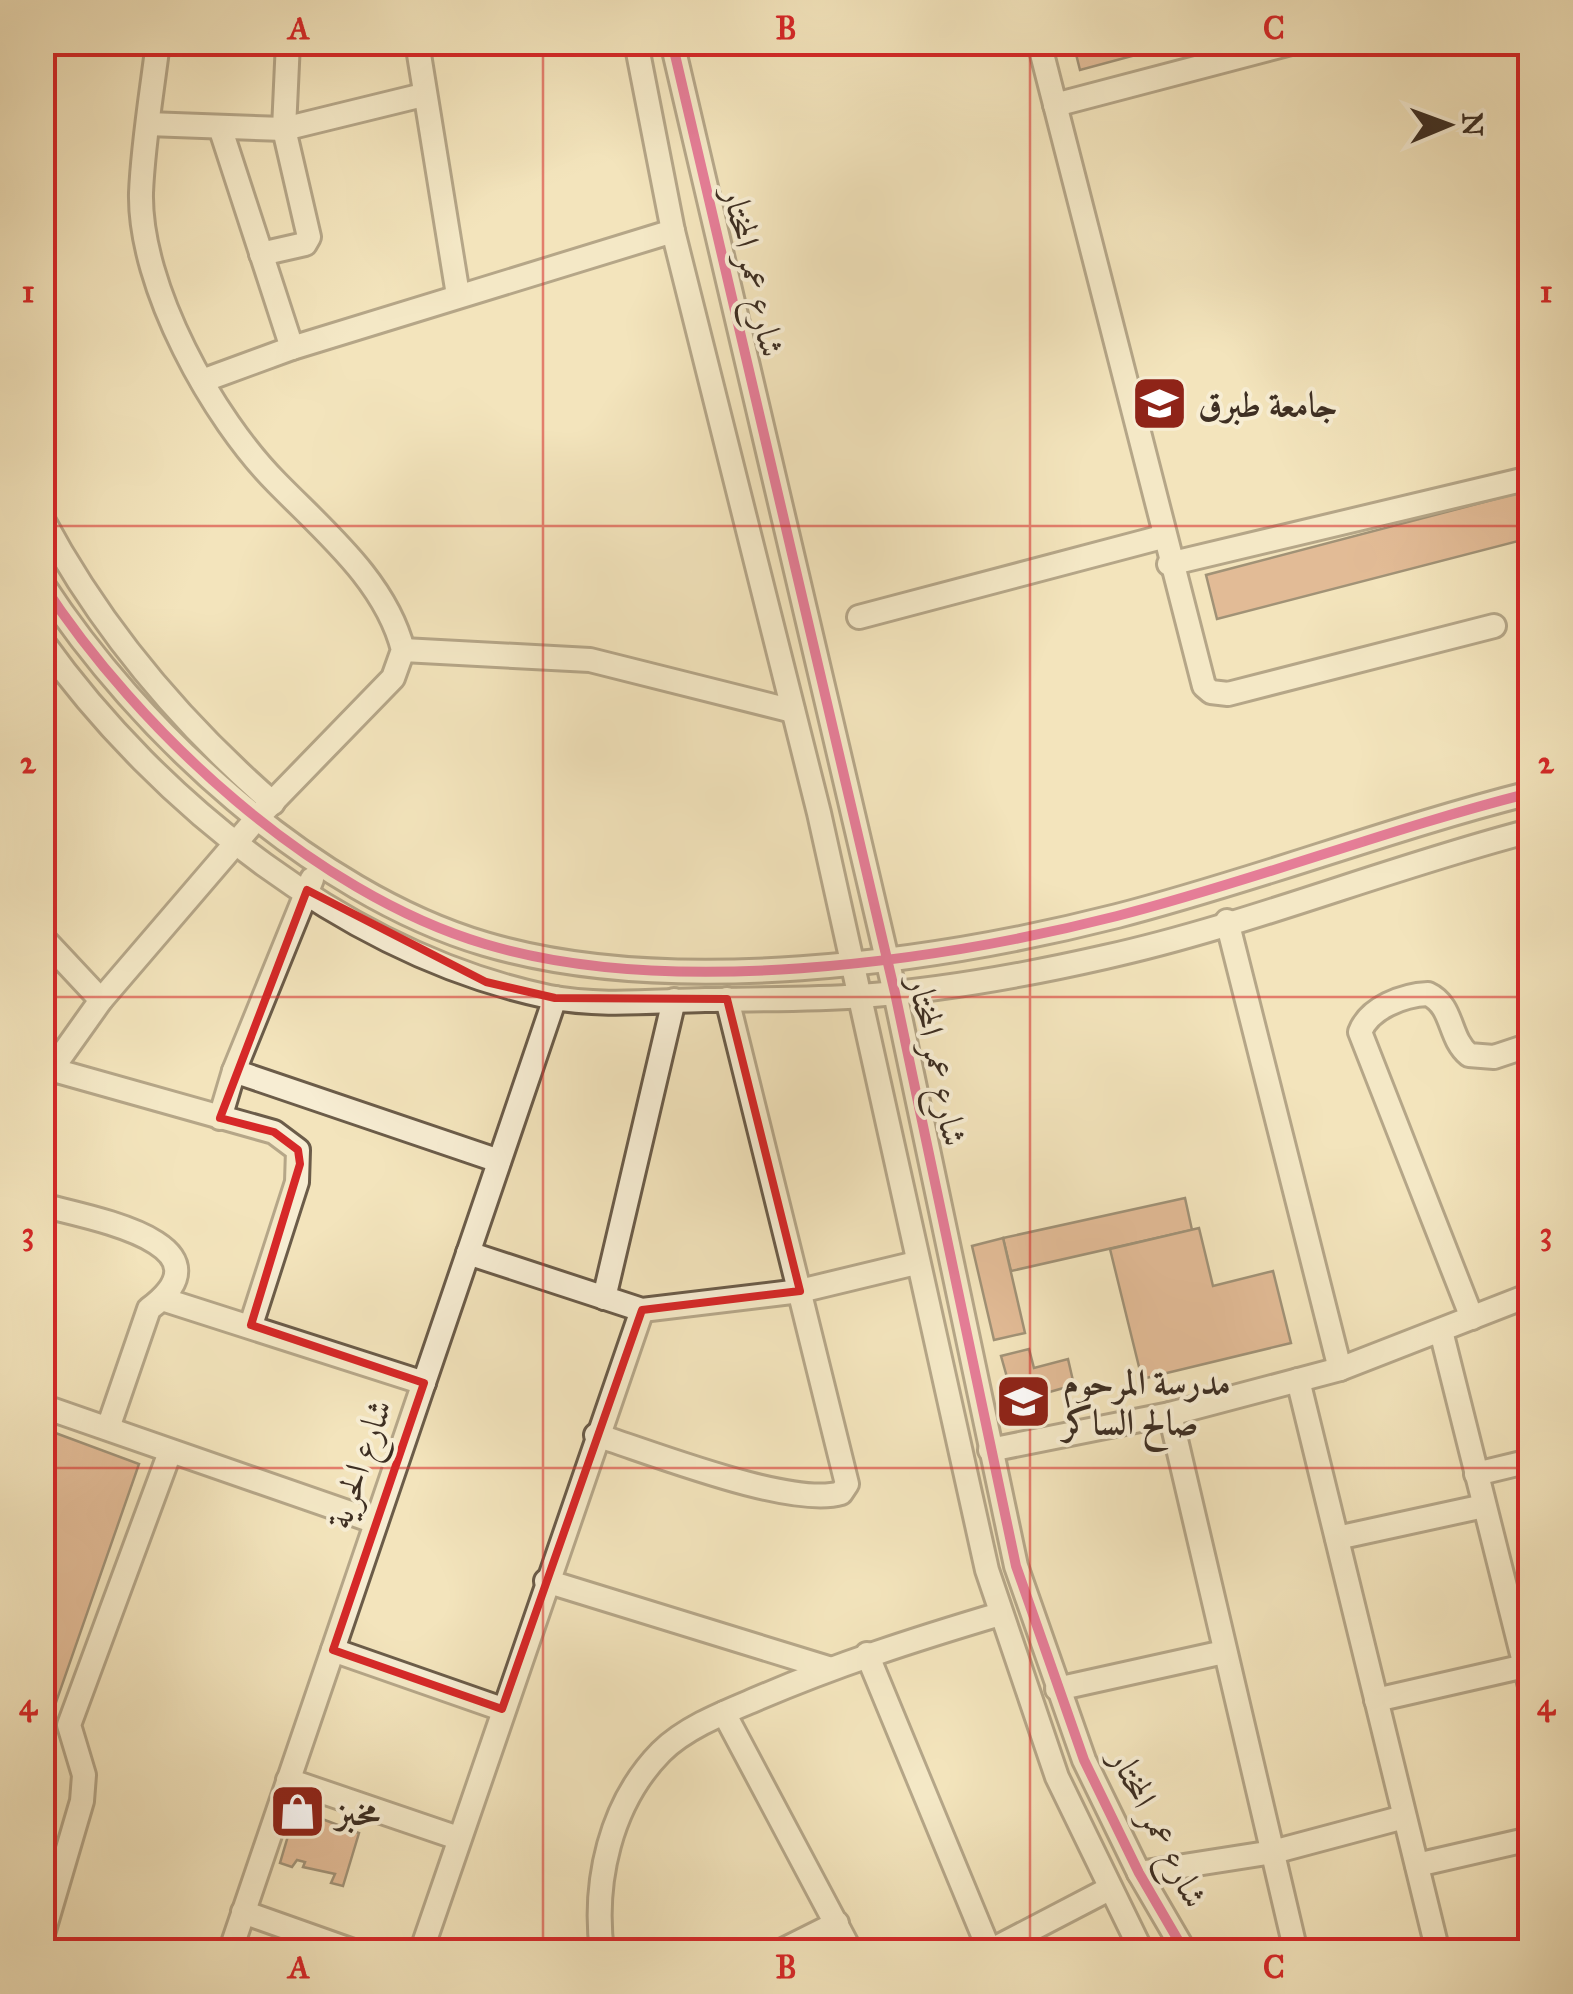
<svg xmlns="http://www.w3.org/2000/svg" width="1573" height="1994" font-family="'IM FELL Great Primer',Amiri,serif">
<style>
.building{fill:#cf8a68;stroke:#3e2f23;stroke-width:2.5}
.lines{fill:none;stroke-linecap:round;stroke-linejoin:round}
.minor-casing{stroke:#6b5c49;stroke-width:28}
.minor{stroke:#f7edd3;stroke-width:22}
.cycleway-casing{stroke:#f7edd3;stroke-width:16}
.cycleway{stroke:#d6006c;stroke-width:10}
.marked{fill:none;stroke:#d62828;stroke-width:8;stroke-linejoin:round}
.grid{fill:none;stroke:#d62828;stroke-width:2.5;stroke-opacity:0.55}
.labels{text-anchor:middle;stroke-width:8;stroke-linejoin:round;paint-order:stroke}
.street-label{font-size:35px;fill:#3e2f23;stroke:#f7edd3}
.poi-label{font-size:35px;font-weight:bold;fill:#3e2f23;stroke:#f7edd3;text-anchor:start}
.neatline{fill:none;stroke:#d62828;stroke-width:4}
.grid-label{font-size:32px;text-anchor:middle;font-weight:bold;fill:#d62828}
</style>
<rect width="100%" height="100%" fill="#f3e4bc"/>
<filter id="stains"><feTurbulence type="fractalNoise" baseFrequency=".002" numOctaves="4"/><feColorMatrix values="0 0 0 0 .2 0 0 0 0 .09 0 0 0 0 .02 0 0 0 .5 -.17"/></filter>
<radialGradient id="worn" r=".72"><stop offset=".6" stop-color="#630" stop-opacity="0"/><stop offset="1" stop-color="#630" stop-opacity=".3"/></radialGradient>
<g class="building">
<path d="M1073 42H1184L1080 70Z"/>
<path d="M1530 490V538L1217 619 1206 575Z"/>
<path d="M1185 1198 1192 1230 1011 1271 1003 1238Z"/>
<path d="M1199 1228 1213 1286 1273 1271 1291 1343 1142 1379 1110 1249Z"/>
<path d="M1003 1238 1025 1333 994 1340 972 1246Z"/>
<path d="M1029 1349 1034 1368 1068 1359 1074 1385 1014 1402 1001 1356Z"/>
<path d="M42 1428 139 1464 53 1711 42 1707Z"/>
<path d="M296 1809 359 1833 343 1886 331 1883 335 1874 303 1867 305 1862 297 1860 292 1867 280 1863Z"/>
</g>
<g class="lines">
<defs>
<g id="minor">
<path d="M417 42 458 295"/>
<path d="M636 42 673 231 819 813 987 1570 1057 1777 1142 1952"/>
<path d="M672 42 895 993 1016 1566 1084 1760 1139 1873 1185 1952"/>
<path d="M1039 42 1204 686 1211 692 1228 694 1494 626"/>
<path d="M1055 105 1295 42"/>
<path d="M148 124 284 129 423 95"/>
<path d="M220 127 292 348"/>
<path d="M261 254 305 244 309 237 284 129 288 42"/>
<path d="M202 381 292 348 673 231"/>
<path d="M42 518C101 629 179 721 273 803"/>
<path d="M1169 564 1530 478"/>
<path d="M42 583C138 731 313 893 485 944 670 999 932 963 1117 916 1257 880 1391 828 1530 793"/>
<path d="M859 617 1162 537"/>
<path d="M42 641C159 805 349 955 549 997 600 1007 654 1001 705 1000 757 999 810 1000 861 996 942 990 1026 975 1105 957 1249 925 1387 868 1530 831"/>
<path d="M403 650 590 660 793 711"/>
<path d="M1227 921 1340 1369"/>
<path d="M42 937 101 1000"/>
<path d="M50 1069 274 1132 298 1150 297 1182 251 1325"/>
<path d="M234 1071 499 1161"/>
<path d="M42 1083 101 1000 258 817 393 678 403 650C386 582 325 532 277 483 213 419 139 286 141 193 143 143 152 92 158 42"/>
<path d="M220 1118 234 1071 312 879"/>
<path d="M42 1205C84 1217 238 1242 149 1309L108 1428"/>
<path d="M468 1253 642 1310 800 1291 916 1263"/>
<path d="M604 1298 674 1000"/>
<path d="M162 1299 424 1383"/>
<path d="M1472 1318 1360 1032C1369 1008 1403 995 1428 994 1454 1006 1448 1038 1469 1055L1494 1057 1530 1045"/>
<path d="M1441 1331 1530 1686"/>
<path d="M1298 1380 1438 1952"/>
<path d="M42 1406 376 1522"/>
<path d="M1170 1414 1296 1952"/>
<path d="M596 1435C650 1452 791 1508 841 1493L847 1484 727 999"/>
<path d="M990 1450 1170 1414 1340 1369 1530 1295"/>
<path d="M1476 1474 1530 1461"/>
<path d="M1337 1538 1484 1506"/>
<path d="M546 1581 828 1668"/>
<path d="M333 1650 502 1709"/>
<path d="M867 1654 990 1952"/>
<path d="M1057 1689 1224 1652"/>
<path d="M1376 1700 1525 1666"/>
<path d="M724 1713 851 1952"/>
<path d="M288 1780 458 1838"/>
<path d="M1417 1865 1530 1839"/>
<path d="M1139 1873 1273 1852 1404 1817"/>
<path d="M243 1912 356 1952"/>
<path d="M42 1937 82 1801 84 1775 69 1725 170 1452"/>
<path d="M230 1952 555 998"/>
<path d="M421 1952 642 1310"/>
<path d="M602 1952C593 1882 610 1804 661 1752 685 1728 723 1713 754 1700 835 1665 916 1639 1000 1614"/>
<path d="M779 1952 837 1923"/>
<path d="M988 1952 1109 1889"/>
</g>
</defs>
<use href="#minor" class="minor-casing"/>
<use href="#minor" class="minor"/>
<defs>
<g id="cycleway">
<path d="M672 42 895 993 1016 1566 1084 1760 1139 1873 1185 1952"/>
<path d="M42 583C138 731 313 893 485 944 670 999 932 963 1117 916 1257 880 1391 828 1530 793"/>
</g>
</defs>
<use href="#cycleway" class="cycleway-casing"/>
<use href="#cycleway" class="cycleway"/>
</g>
<path d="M0 0H1573V1994H0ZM307 890 486 982 555 998 727 999 800 1291 642 1310 502 1709 333 1650 424 1383 251 1325 300 1164 298 1150 274 1132 220 1118Z" fill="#f3e4bc" fill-opacity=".55" fill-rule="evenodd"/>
<path class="marked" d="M307 890 486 982 555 998 727 999 800 1291 642 1310 502 1709 333 1650 424 1383 251 1325 300 1164 298 1150 274 1132 220 1118Z"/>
<path class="grid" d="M543 42V1952M1030 42V1952M42 526H1530M42 997H1530M42 1468H1530"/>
<defs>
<symbol id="university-square" viewBox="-11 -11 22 22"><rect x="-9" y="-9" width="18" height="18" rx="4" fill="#8f2418" stroke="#f7edd3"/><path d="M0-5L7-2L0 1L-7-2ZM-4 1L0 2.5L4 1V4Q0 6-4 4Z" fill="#fff"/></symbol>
<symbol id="school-square" viewBox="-11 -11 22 22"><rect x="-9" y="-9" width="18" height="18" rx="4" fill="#8f2418" stroke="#f7edd3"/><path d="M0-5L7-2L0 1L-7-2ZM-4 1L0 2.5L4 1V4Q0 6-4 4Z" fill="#fff"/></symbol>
<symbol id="shop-square" viewBox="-11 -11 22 22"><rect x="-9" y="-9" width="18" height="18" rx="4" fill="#8f2418" stroke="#f7edd3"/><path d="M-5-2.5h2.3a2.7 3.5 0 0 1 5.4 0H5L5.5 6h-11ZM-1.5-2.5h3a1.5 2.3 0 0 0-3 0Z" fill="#fff"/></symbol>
</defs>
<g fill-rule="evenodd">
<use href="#university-square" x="1128" y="372" width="63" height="63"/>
<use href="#school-square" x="992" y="1370" width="63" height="63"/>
<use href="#shop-square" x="266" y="1780" width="63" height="63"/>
</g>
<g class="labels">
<g class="street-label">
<text transform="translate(754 272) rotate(77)" y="12">شارع عمر المختار</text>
<text transform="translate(938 1061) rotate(78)" y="12">شارع عمر المختار</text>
<text transform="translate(359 1464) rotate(-71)" y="12">شارع الحرية</text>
<text transform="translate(1159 1828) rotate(63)" y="12">شارع عمر المختار</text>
</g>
<g class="poi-label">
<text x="1198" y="416">جامعة طبرق</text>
<text x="1063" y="1394">مدرسة المرحوم<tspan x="1063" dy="40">صالح الساكر</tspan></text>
<text x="336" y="1824">مخبز</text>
</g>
</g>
<rect width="1573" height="1994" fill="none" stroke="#f3e4bc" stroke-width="110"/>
<g transform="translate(1448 125) rotate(89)" stroke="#f7edd3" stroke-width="8" paint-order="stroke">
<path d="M0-8L18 38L0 25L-18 38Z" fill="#3e2f23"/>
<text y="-15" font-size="28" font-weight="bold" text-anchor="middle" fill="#3e2f23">N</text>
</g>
<rect x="55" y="55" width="1463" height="1884" class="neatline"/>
<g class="grid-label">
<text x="299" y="39">A</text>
<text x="786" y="39">B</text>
<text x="1274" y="39">C</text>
<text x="28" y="302">1</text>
<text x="1546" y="302">1</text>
<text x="28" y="773">2</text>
<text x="1546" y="773">2</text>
<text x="28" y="1244">3</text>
<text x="1546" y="1244">3</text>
<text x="28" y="1715">4</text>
<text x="1546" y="1715">4</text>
<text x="299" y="1978">A</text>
<text x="786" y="1978">B</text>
<text x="1274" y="1978">C</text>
</g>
<rect width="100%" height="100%" filter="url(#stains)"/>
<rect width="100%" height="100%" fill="url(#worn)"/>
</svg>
